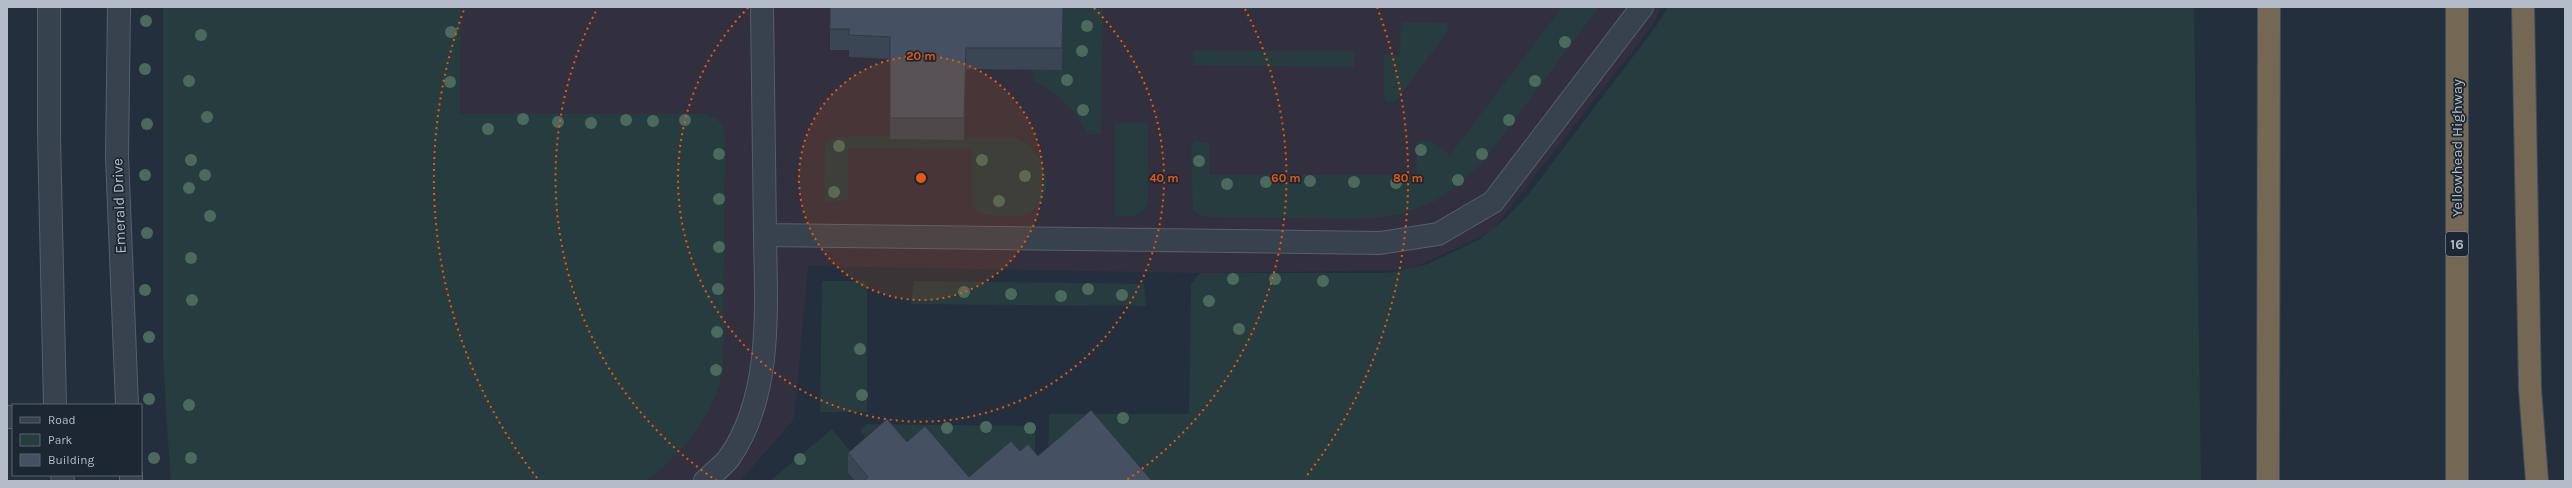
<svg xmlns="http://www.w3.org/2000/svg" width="2572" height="488" font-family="Karla,sans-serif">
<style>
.medical{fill:#32303f}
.green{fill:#263c3f}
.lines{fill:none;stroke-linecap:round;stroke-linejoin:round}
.minor-casing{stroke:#565f6c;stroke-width:24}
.highway-casing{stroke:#434c59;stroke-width:24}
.minor{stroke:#38414e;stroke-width:22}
.highway{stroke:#746855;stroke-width:22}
.tree{fill:#4b6a5d}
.wall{fill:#3b4654}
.shaded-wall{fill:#303945}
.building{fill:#455162;stroke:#303945}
.ring{fill:none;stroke:#e8590c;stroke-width:2;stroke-dasharray:2 4}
.labels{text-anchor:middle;stroke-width:3.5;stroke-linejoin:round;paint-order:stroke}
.shield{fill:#1d2633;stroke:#878f9c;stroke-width:1}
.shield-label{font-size:14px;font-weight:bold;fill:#b4bcc9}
.street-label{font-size:15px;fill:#b4bcc9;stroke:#1d2633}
.centre{fill:#e8590c;stroke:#1d2633;stroke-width:2}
.ring-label{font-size:12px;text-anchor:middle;font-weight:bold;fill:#e8590c;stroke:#1d2633;stroke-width:3.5;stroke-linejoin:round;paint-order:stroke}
</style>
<rect width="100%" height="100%" fill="#242f3e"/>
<path class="medical" d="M178 7H1661L1652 26 1491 232 1409 270 1200 273 808 266 794 419 740 481H171L165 405Z"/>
<g class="green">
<path d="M163 7H461L460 114H704C718 118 724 123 725 137L723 369C714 418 684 450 647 481H171L163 358Z"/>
<path d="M1063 7H1103L1101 135 1088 134C1074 109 1059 94 1033 80V69L1062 70Z"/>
<path d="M1562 7H1599L1482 163 1453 189 1433 202 1400 214 1367 219 1208 217 1199 215 1193 210 1191 147 1195 141 1210 144 1209 175H1416L1417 143C1429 134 1439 149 1450 155Z"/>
<path d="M1668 7H2194L2201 481H1135L1048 467 1049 414H1189L1191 284 1200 273H1388L1428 264 1480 239 1505 219 1528 195 1657 25Z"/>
<path d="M1405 22 1446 23 1448 31 1396 101 1392 103 1386 101 1384 96V55H1400L1401 24Z"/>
<path d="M1193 50 1354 51V67L1193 65Z"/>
<path d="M1115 123H1148V203C1141 219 1130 216 1115 216Z"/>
<path d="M845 135 890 136V139L1015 137C1047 150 1064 202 1022 215 1015 218 1005 216 998 216 986 215 977 216 972 204V149L848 148V198L839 203 824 201 825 140Z"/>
<path d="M822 281H865L867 287V412H820Z"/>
<path d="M914 281 1144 284 1146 306 911 304Z"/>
<path d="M866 424 1035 426V472L988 481H955L875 450 860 431Z"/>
<path d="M832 429 860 463 848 473 855 481H770Z"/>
</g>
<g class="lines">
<defs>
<g id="minor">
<path d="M49 7V134L55 405"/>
<path d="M119 7 117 156 127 405"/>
<path d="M762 7 765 235 1380 243 1438 234 1493 202 1642 7"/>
<path d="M7 417H13"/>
<path d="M62 475 63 481"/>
<path d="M131 475V481"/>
<path d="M705 481C712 474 723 466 729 458 773 396 766 306 765 235"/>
</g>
<g id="highway">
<path d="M2523 7 2530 389 2537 481"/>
<path d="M2268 481 2269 7"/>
<path d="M2457 481V7"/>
</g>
</defs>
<use href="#minor" class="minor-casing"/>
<use href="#highway" class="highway-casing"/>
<use href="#minor" class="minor"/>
<use href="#highway" class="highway"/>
</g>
<g class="tree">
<circle cx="146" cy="21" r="6"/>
<circle cx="1087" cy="26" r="6"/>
<circle cx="451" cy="32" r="6"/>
<circle cx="201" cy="35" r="6"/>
<circle cx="1565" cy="42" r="6"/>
<circle cx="1082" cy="51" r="6"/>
<circle cx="145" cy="69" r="6"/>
<circle cx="1067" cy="80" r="6"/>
<circle cx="189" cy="81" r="6"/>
<circle cx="1535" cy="81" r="6"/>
<circle cx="450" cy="82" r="6"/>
<circle cx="1083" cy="110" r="6"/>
<circle cx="207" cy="117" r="6"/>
<circle cx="523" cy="119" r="6"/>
<circle cx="626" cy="120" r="6"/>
<circle cx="685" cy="120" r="6"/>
<circle cx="1509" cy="120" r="6"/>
<circle cx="653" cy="121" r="6"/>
<circle cx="558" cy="122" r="6"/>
<circle cx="591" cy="123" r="6"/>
<circle cx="147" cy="124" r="6"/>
<circle cx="488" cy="129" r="6"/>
<circle cx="839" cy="146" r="6"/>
<circle cx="1421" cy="150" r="6"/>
<circle cx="719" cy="154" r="6"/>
<circle cx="1482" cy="154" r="6"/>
<circle cx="191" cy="160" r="6"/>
<circle cx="982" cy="160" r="6"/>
<circle cx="1199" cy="161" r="6"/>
<circle cx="145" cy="175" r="6"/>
<circle cx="205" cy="175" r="6"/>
<circle cx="1025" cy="176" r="6"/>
<circle cx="1458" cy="180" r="6"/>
<circle cx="1310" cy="181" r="6"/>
<circle cx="1266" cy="182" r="6"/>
<circle cx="1354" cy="182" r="6"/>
<circle cx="1396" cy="183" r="6"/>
<circle cx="1227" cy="184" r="6"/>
<circle cx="189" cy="188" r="6"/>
<circle cx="834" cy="192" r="6"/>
<circle cx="719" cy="199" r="6"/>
<circle cx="999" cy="201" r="6"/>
<circle cx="210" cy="216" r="6"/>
<circle cx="147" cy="233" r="6"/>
<circle cx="719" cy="247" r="6"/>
<circle cx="191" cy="258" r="6"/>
<circle cx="1233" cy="279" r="6"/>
<circle cx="1275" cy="279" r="6"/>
<circle cx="1323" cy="281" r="6"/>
<circle cx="718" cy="289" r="6"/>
<circle cx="1088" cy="289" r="6"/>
<circle cx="145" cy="290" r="6"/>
<circle cx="964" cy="292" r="6"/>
<circle cx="1011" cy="294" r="6"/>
<circle cx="1122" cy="295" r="6"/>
<circle cx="1061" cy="296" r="6"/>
<circle cx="192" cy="300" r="6"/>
<circle cx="1209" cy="301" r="6"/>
<circle cx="1239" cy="329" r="6"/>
<circle cx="717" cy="332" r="6"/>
<circle cx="149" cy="337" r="6"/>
<circle cx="860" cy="349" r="6"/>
<circle cx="716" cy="370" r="6"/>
<circle cx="862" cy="395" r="6"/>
<circle cx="149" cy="399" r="6"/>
<circle cx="189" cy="405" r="6"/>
<circle cx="1123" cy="418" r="6"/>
<circle cx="986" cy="427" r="6"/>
<circle cx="947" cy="428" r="6"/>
<circle cx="1030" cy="428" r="6"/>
<circle cx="154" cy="458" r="6"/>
<circle cx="191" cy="458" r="6"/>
<circle cx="800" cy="459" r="6"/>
</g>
<g class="wall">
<path d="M1063 7 1062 70 966 69 964 140 890 139V59L849 57V50H830V29Z"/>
<path d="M907 442 969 477 1020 451 1038 456 1152 481H855L848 473V453Z"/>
</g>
<g class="shaded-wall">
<path d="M1063 7 1062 70V48Z"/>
<path d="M966 48V69L964 140V118Z"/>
</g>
<g class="building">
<path d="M830 7H1063L1062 48H966L964 118H890V37L849 35V29H830Z"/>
<path d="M1091 410 1152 481H863L868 477 848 453 887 419 907 442 925 426 969 477 1011 441 1020 451 1028 444 1038 456Z"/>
</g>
<circle cx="921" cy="178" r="122" fill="#e8590c" fill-opacity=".12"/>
<g class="ring">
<circle cx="921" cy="178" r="122"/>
<path d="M1094 8A243 243 0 1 1 748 8"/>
<path d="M717 481A365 365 0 0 1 597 9M1245 9A365 365 0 0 1 1125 481"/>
<path d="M537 478A487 487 0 0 1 465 7M1377 7A487 487 0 0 1 1305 478"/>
</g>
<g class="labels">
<rect class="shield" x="2446" y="232" width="22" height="24" rx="3"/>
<g class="shield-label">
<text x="2457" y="249">16</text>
</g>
<g class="street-label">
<text transform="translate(2457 148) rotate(-90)" y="5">Yellowhead Highway</text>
<text transform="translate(119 206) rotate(-92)" y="5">Emerald Drive</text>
</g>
</g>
<circle cx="921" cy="178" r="6" class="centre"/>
<g class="ring-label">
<text x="921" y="60">20 m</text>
<text x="1164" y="182">40 m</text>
<text x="1286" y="182">60 m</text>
<text x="1408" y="182">80 m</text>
</g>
<rect width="2572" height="488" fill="none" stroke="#b4bcc9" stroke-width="16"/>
<rect x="12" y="404" width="130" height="72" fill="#1d2633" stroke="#59626f"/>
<rect x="20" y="417" width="20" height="6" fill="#38414e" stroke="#59626f"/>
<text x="48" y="424" font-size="12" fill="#b4bcc9">Road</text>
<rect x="20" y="434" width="20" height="12" fill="#263c3f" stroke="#59626f"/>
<text x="48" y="444" font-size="12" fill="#b4bcc9">Park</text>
<rect x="20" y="454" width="20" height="12" fill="#455162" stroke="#59626f"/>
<text x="48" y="464" font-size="12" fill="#b4bcc9">Building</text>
</svg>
